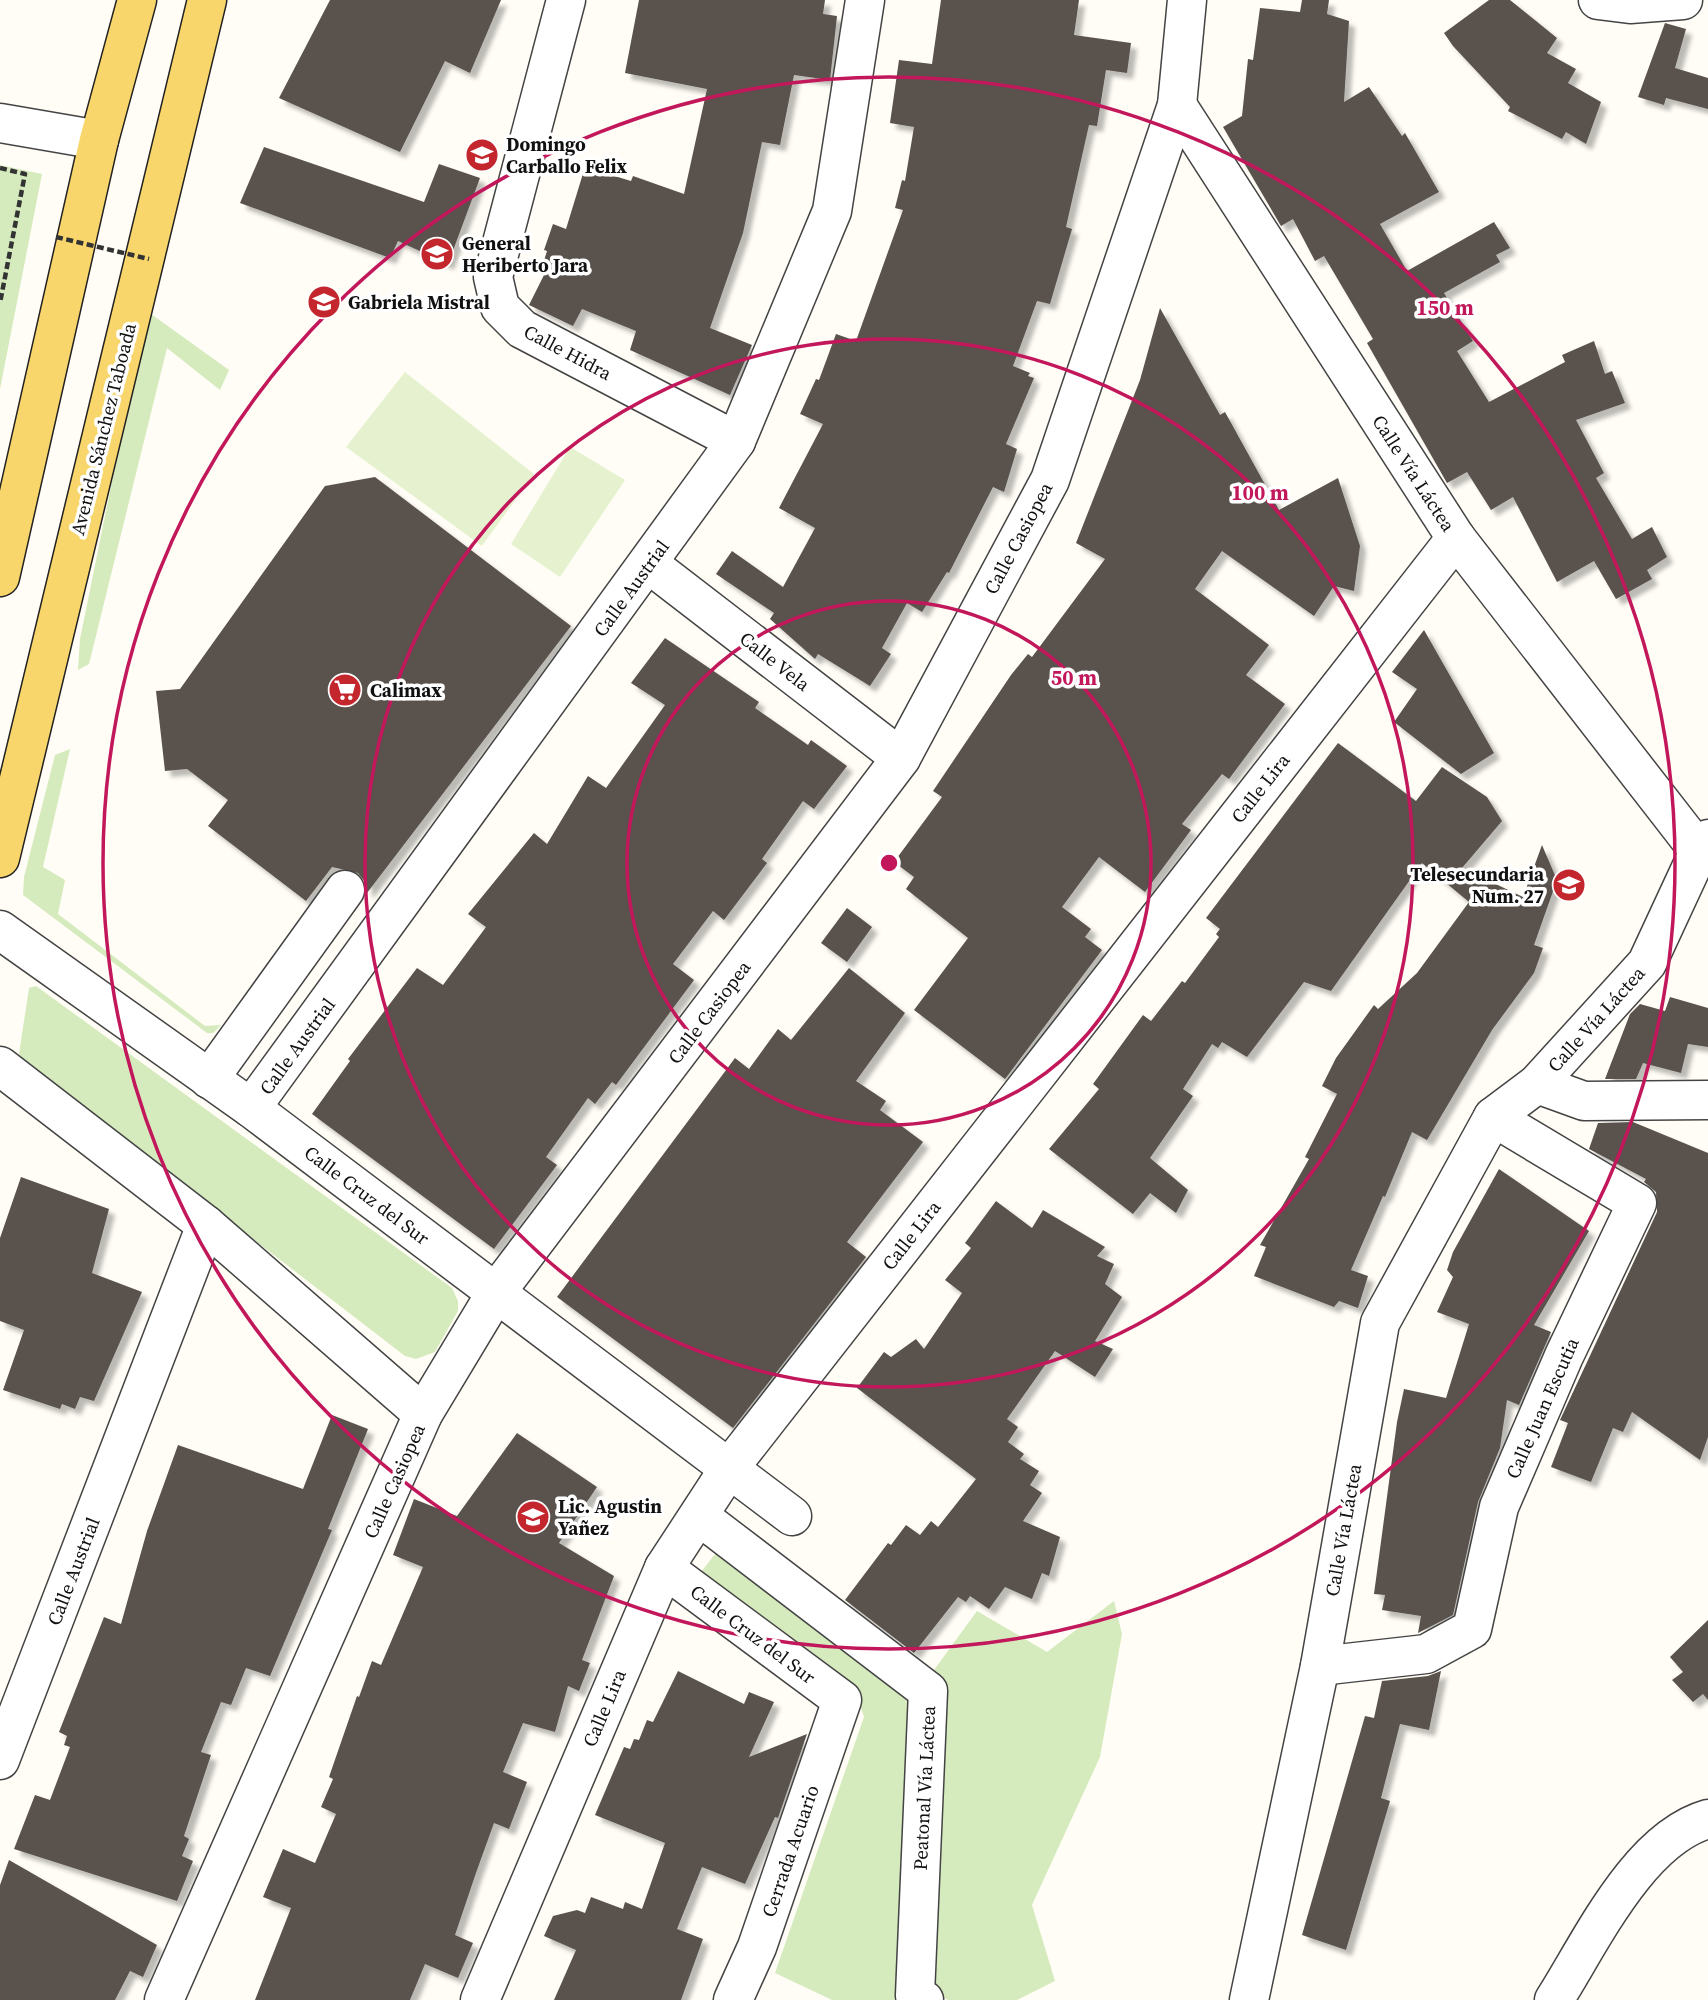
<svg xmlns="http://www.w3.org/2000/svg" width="1708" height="2000" font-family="'Source Serif 4',serif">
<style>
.green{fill:#d5ebbd}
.pitch{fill:#e6f2cf}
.building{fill:#5a524d;filter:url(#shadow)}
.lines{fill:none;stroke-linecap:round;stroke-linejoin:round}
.minor-casing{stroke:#444;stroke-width:41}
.major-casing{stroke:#222;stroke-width:41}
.path{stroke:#333;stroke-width:4.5;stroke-dasharray:7 3.5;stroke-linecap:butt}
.minor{stroke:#fff;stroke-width:38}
.major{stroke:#f9d66b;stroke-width:38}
.path-bridge{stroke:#333;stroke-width:4.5;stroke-dasharray:7 3.5;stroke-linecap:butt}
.ring{fill:none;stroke:#c2185b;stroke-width:3.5}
.labels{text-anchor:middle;stroke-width:7;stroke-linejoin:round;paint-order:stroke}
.poi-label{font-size:19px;font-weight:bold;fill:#111;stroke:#fff;text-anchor:start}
.street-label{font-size:19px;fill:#111;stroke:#fff}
.centre{fill:#c2185b;stroke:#fff;stroke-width:3.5}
.ring-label{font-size:21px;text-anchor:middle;font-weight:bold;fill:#c2185b;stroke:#fff;stroke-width:7;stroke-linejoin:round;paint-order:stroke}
</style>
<defs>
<filter id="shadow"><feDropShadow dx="6" dy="6" stdDeviation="2" flood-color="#0004"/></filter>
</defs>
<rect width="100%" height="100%" fill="#fffdf5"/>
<g class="green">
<path d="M0 165 42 174 0 389Z"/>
<path d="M151 314 229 370 220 390 167 348 89 664 78 670 80 639 122 432Z"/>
<path d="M70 749 43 867 65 880 58 914 205 1026 221 1025 213 1033H207L23 895 24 877 55 755Z"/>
<path d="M36 986 452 1288 458 1301V1311L435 1352 416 1359 405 1356 23 1062 19 1054 29 988Z"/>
<path d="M719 1549 897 1676 909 1702 906 2000H832L775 1973 864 1717 856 1693 701 1572Z"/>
<path d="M1114 1601 1122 1634 1100 1757 1032 1905 1055 1981 1017 2000H948L931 1991 942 1677 934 1670 977 1611 1047 1652Z"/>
</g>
<g class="pitch">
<path d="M405 372 534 474 482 546 346 447Z"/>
<path d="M570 447 625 480 560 577 511 544Z"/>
</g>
<g class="building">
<path d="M330 0H501L470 73 445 61 400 152 279 98Z"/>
<path d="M639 0H825L823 14 837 16 830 80 794 75 780 145 762 142 743 233 710 328 752 345 730 395 630 350 636 331 582 309 573 326 529 305 546 271 541 270 547 251 544 250 553 224 566 229 585 167 631 181 633 176 684 194 707 89 625 73Z"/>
<path d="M941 0H1079L1074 35 1131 43 1127 73 1106 70 1097 126 1089 125 1066 227 1072 229 1050 304 1037 301 1013 366 1030 373 1028 376 1034 378 1006 444 1017 449 1004 492 993 487 949 573 947 572 922 612 907 603 882 648 891 654 870 686 818 654 815 659 770 619 774 613 716 574 732 551 783 587 815 528 779 508 823 424 800 414 816 379 819 380 836 334 856 341 903 210 895 208 902 180 905 181 914 127 890 123 899 60 932 64Z"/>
<path d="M1302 0H1329L1327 14 1349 21 1344 102 1369 87 1402 136 1405 133 1439 192 1380 224 1407 271 1494 222 1510 248 1496 255 1500 262 1444 293 1473 341 1457 351 1489 402 1565 362 1562 355 1594 341 1605 374 1612 371 1625 403 1576 420 1604 473 1596 478 1632 539 1652 527 1667 557 1647 570 1652 579 1616 599 1594 561 1557 582 1513 497 1491 510 1467 472 1447 483 1367 343 1373 339 1324 256 1315 261 1293 219 1281 226 1223 127 1242 116 1248 59 1253 60 1260 8 1300 12Z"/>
<path d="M1489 0H1510L1557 38 1547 53 1576 69 1568 83 1601 102 1586 144 1566 132 1562 139 1508 111 1510 107 1453 46 1444 33Z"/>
<path d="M1665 23 1686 29 1675 68 1708 78V109L1666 98 1664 105 1638 97Z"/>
<path d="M264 147 424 202 439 164 480 178 448 264 398 241 390 258 240 203Z"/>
<path d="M1160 308 1220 415 1225 412 1279 510 1338 478 1360 546 1354 591 1334 586 1314 616 1222 551 1195 589 1269 645 1246 675 1285 704 1229 779 1222 774 1182 824 1191 830 1145 892 1099 857 1062 907 1091 929 1085 937 1102 950 1005 1079 914 1010 968 938 906 889 914 877 894 862 942 797 933 791 1011 675 1028 654 1032 657 1105 559 1076 543 1140 380Z"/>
<path d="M375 477 571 626 367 893 365 882 358 873 332 867 306 901 208 826 228 800 187 769 165 771 156 691 180 689 325 486Z"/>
<path d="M1424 630 1494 753 1461 774 1394 722 1417 689 1392 672Z"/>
<path d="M665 638 759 702 755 708 808 745 811 740 847 766 814 809 803 801 762 859 767 863 724 920 713 911 673 964 694 980 616 1085 612 1082 595 1104 588 1098 546 1157 557 1165 494 1249 312 1114 350 1061 348 1059 417 968 443 985 486 927 468 914 534 833 547 844 588 776 606 788 665 705 631 683Z"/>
<path d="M1338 743 1416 801 1442 767 1487 797 1502 821 1462 868 1523 897 1542 845 1557 880 1534 945 1543 948 1534 973 1492 1030 1427 1140 1412 1132 1385 1197 1383 1196 1351 1270 1368 1276 1358 1308 1339 1301 1334 1307 1254 1276 1266 1247 1260 1245 1309 1159 1305 1157 1337 1094 1322 1086 1336 1058 1374 1005 1378 1009 1417 973 1469 902 1422 863 1331 991 1304 982 1247 1057 1222 1042 1218 1048 1212 1044 1183 1089 1193 1096 1150 1158 1188 1190 1176 1213 1150 1193 1133 1214 1049 1149 1099 1089 1093 1084 1143 1015 1151 1021 1182 981 1185 983 1219 937 1216 934 1220 929 1206 918Z"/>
<path d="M847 908 872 927 847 962 821 943Z"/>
<path d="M849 968 905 1013 856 1081 886 1101 880 1110 923 1142 847 1242 866 1257 733 1428 557 1297 735 1058 749 1069 778 1029 791 1040Z"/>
<path d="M1670 997 1708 1008V1047L1688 1044 1681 1073 1643 1063 1636 1079H1605L1630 1014 1640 1004 1665 1011Z"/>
<path d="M1633 1122 1708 1153V1437L1700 1460 1632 1412 1623 1432 1613 1428 1591 1482 1551 1467 1568 1423 1560 1420 1657 1212 1656 1192 1644 1182 1646 1179 1589 1149 1598 1123Z"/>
<path d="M1499 1169 1589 1231 1534 1325 1551 1332 1519 1405 1507 1400 1500 1448 1478 1502 1453 1615 1418 1633 1421 1616 1382 1610 1385 1595 1374 1594 1397 1422 1404 1389 1446 1398 1469 1324 1437 1312 1453 1277 1447 1270 1453 1252Z"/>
<path d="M21 1177 109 1209 92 1273 142 1292 94 1401 80 1397 75 1409 62 1404 60 1409 3 1390 24 1330 0 1321V1238Z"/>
<path d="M996 1201 1032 1228 1043 1210 1105 1247 1097 1256 1114 1264 1105 1284 1122 1297 1095 1341 1113 1349 1095 1377 1055 1351 1007 1419 1018 1427 1008 1442 1024 1454 1020 1459 1039 1471 1030 1485 1042 1493 1023 1521 1060 1537 1049 1576 1042 1573 1032 1599 1005 1587 989 1609 970 1596 966 1602 958 1597 914 1653 845 1600 888 1543 891 1545 906 1525 920 1535 931 1521 938 1527 976 1479 857 1388 884 1352 891 1357 916 1339 924 1349 962 1293 945 1280 971 1248 965 1243Z"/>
<path d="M332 1415 368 1429 328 1529 332 1530 270 1676 246 1668 231 1705 221 1702 201 1752 211 1755 184 1836 189 1839 182 1856 193 1861 177 1901 14 1849 35 1795 50 1800 70 1747 64 1745 67 1736 59 1732 104 1617 121 1624 147 1531 178 1445 303 1489Z"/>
<path d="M517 1433 597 1487 559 1543 614 1576 582 1660 590 1663 579 1691 568 1686 555 1732 523 1723 503 1772 527 1782 509 1829 494 1823 477 1870 455 1935 473 1943 458 1978 425 1964 410 2000H255L291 1908 263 1897 283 1849 315 1863 336 1814 321 1807 333 1779 329 1777 357 1696 359 1697 372 1661 381 1665 423 1567 393 1555 414 1499 457 1516Z"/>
<path d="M1708 1620V1700L1703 1694 1693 1702 1672 1680 1683 1672 1670 1657Z"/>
<path d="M678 1671 744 1704 749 1692 774 1702 749 1757 807 1734 778 1818 775 1817 745 1884 702 1867 677 1929 703 1939 681 2000H554L576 1950 544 1936 553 1916 577 1910 585 1913 591 1897 623 1909 625 1902 642 1909 665 1843 595 1815 624 1747 630 1749 634 1739 639 1740 647 1720 653 1722Z"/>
<path d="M1441 1671 1429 1730 1400 1724 1381 1798 1390 1801 1346 1950 1302 1935 1365 1716 1374 1718 1382 1681 1428 1676Z"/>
<path d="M9 1860 157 1945 143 1977 130 1971 115 2000H0V1885Z"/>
</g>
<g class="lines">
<defs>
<g id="minor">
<path d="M566 0 493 277 500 307 522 329 736 441"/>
<path d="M1598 0 1630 4 1683 0"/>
<path d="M1177 105 1456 538 1699 851"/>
<path d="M0 123 99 140"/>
<path d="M649 564 901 758"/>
<path d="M0 930 251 1108 792 1516"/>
<path d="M0 1066 206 1225 423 1414"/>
<path d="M209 1079 345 890"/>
<path d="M1537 1084 1584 1101 1708 1100"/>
<path d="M251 1108 736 441 832 211 865 0"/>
<path d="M699 1516 928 1691 915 1995 924 2000"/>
<path d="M664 1568 842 1700 757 1947 733 2000"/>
<path d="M1320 1666 1426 1654 1472 1629 1499 1507 1564 1356 1637 1203 1493 1117"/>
<path d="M0 1760 206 1225"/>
<path d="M164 2000 423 1414 497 1291 901 758 1050 480 1177 105 1187 0"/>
<path d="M480 2000 664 1568 730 1467 1456 538"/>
<path d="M1249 2000 1320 1666 1380 1323 1493 1117 1537 1084 1647 963 1699 851 1708 839"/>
<path d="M1554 2000C1591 1942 1638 1839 1708 1819"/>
</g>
<g id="major">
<path d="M0 577 99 140 137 0"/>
<path d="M0 858 207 0"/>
</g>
</defs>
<use href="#minor" class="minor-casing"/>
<use href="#major" class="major-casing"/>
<path class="path" d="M0 168 25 174 0 303"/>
<use href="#minor" class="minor"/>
<use href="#major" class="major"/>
<path class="path-bridge" d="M56 237 149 259"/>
</g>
<g class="ring">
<circle cx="889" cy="863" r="262"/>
<circle cx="889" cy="863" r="524"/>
<circle cx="889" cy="863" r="786"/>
</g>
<defs>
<symbol id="school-disc" viewBox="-11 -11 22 22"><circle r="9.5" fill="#c4262e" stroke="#fff"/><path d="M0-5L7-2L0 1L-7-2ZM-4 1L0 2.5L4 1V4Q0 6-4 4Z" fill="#fff"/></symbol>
<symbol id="supermarket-disc" viewBox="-11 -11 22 22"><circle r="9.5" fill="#c4262e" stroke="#fff"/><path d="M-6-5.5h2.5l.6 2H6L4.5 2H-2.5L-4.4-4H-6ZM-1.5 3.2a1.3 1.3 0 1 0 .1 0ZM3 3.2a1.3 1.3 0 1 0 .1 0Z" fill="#fff"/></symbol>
</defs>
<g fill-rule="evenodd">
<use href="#school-disc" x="463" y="136" width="38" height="38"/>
<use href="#school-disc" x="418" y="235" width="38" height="38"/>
<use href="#school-disc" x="305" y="283" width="38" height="38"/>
<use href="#supermarket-disc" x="326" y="671" width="38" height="38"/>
<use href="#school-disc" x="1550" y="866" width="38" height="38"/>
<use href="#school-disc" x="514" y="1498" width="38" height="38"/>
</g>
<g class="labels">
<g class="poi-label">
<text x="506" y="151">Domingo<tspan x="506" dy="22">Carballo Felix</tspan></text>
<text x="462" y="250">General<tspan x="462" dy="22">Heriberto Jara</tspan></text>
<text x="348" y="309">Gabriela Mistral</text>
<text x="370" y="697">Calimax</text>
<text x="1544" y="881" text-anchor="end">Telesecundaria<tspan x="1544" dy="22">Num. 27</tspan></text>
<text x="558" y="1513">Lic. Agustin<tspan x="558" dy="22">Yañez</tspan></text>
</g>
<g class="street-label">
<text transform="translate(568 352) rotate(28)" y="7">Calle Hidra</text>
<text transform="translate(103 429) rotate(-76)" y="7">Avenida Sánchez Taboada</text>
<text transform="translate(1414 473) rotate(57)" y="7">Calle Vía Láctea</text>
<text transform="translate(1018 538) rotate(-62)" y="7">Calle Casiopea</text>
<text transform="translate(631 588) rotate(-54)" y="7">Calle Austrial</text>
<text transform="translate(775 661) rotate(38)" y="7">Calle Vela</text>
<text transform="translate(1260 788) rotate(-52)" y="7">Calle Lira</text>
<text transform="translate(709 1012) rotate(-53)" y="7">Calle Casiopea</text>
<text transform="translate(1596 1019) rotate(-48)" y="7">Calle Vía Láctea</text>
<text transform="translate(297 1046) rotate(-54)" y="7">Calle Austrial</text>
<text transform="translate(367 1195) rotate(37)" y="7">Calle Cruz del Sur</text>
<text transform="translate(911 1235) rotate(-52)" y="7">Calle Lira</text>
<text transform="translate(1542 1408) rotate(-66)" y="7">Calle Juan Escutia</text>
<text transform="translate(394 1481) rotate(-66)" y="7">Calle Casiopea</text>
<text transform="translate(1343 1530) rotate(-80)" y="7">Calle Vía Láctea</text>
<text transform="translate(73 1571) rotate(-69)" y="7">Calle Austrial</text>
<text transform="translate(753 1634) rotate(37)" y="7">Calle Cruz del Sur</text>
<text transform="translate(604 1708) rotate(-67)" y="7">Calle Lira</text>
<text transform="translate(924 1788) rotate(-87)" y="7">Peatonal Vía Láctea</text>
<text transform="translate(790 1851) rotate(-71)" y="7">Cerrada Acuario</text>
</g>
</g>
<circle cx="889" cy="863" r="10" class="centre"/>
<g class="ring-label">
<text x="1445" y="315">150 m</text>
<text x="1260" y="500">100 m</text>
<text x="1074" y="685">50 m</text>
</g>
</svg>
